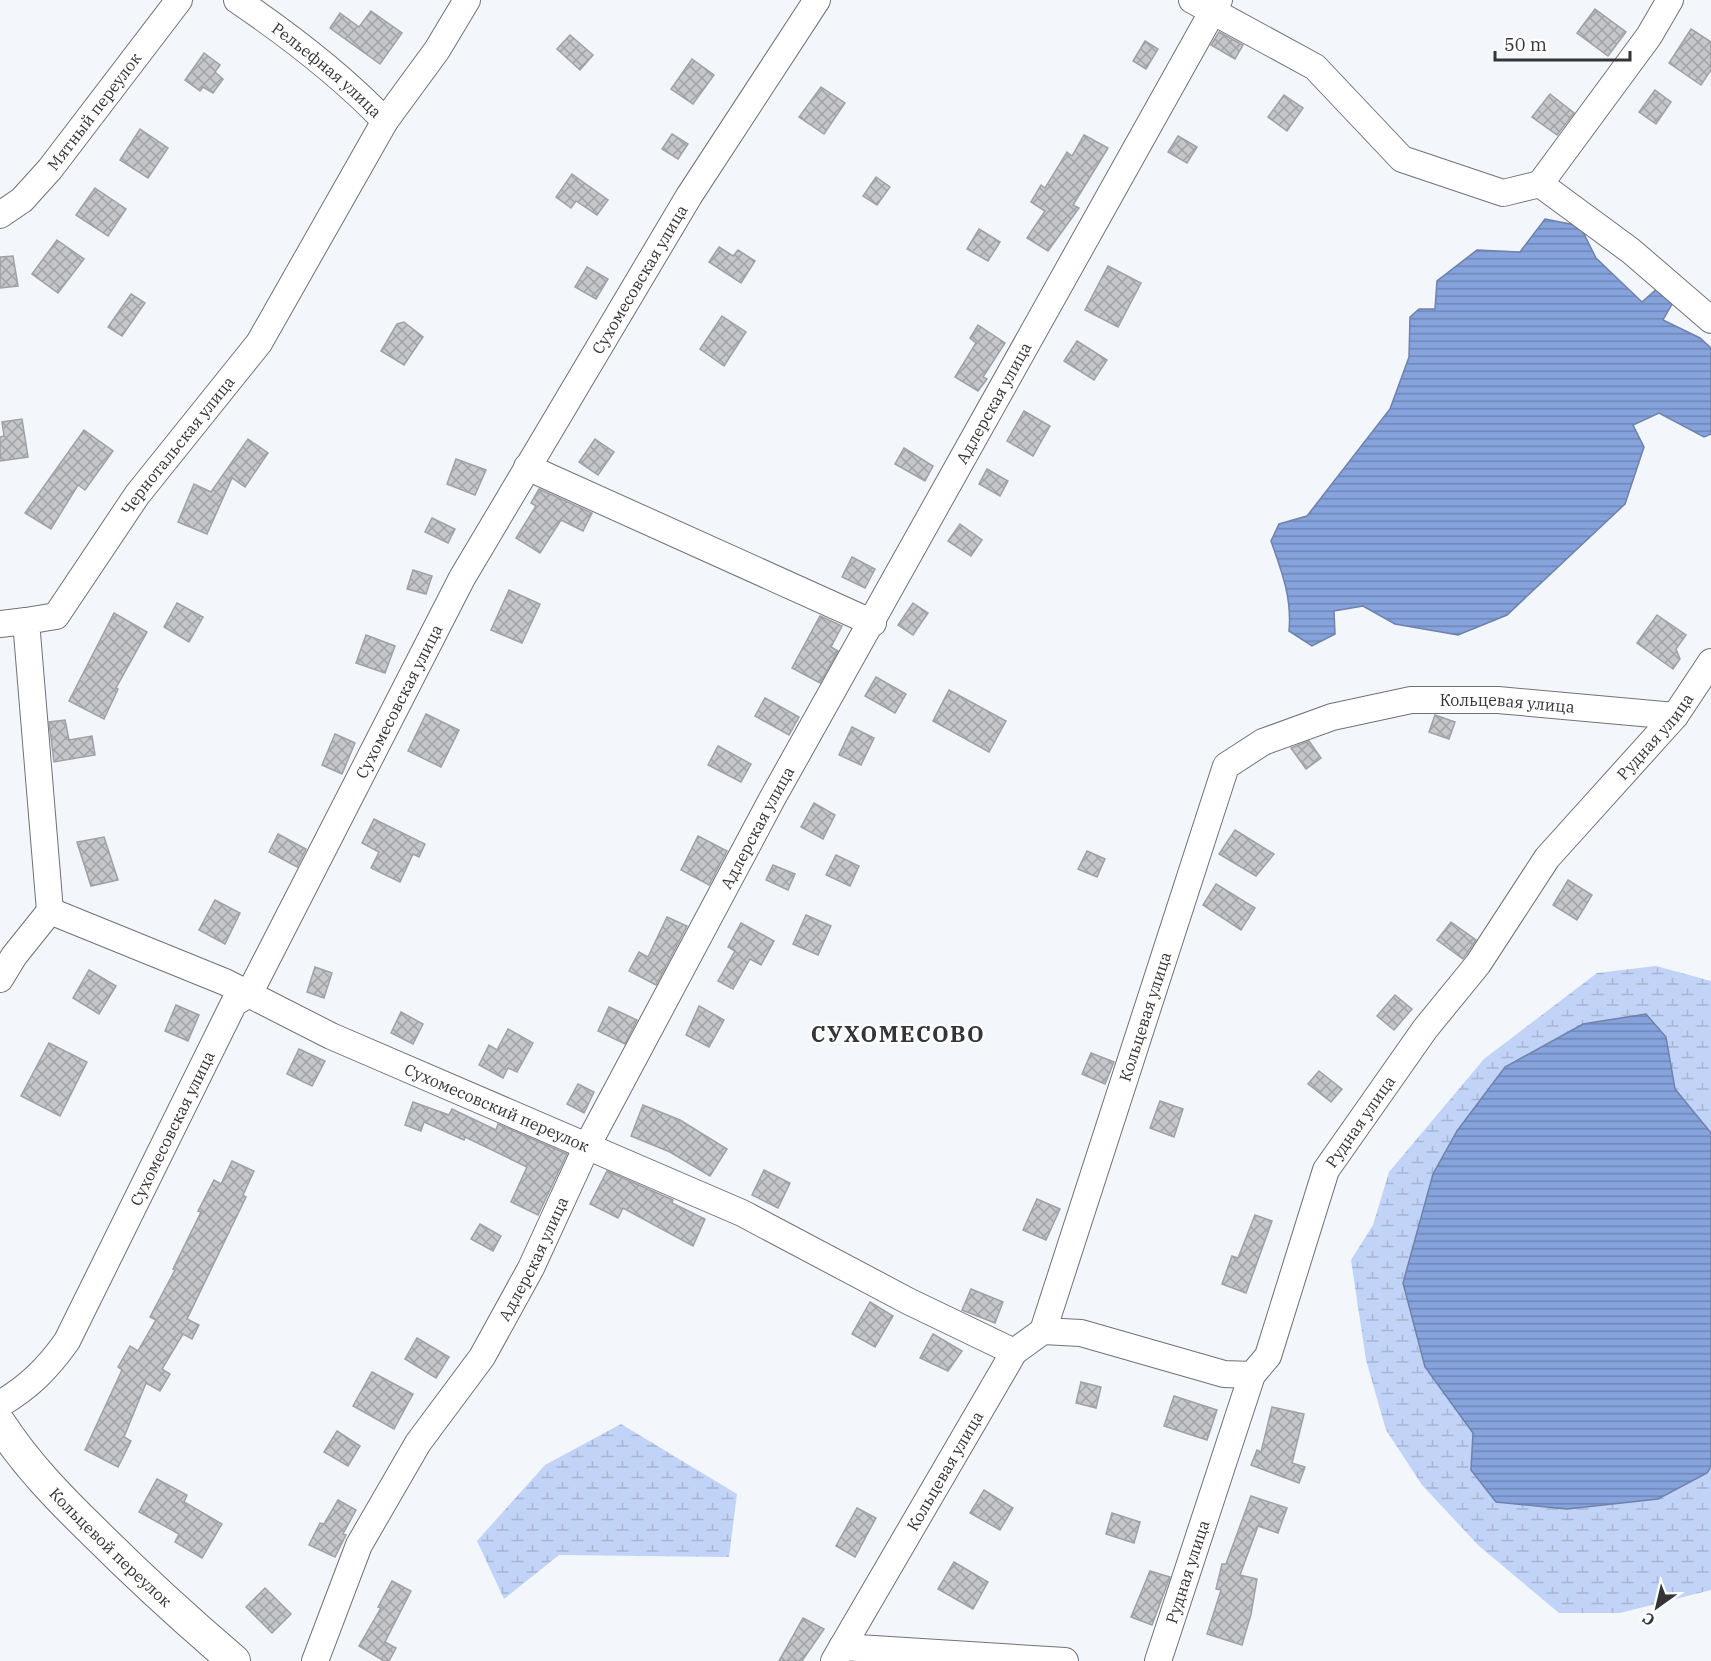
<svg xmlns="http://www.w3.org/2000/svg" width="1711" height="1661" font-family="'IBM Plex Serif',serif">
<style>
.wetland{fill:url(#wetland-marsh)}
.water{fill:url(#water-rules);stroke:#6e82ab;stroke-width:1.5}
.building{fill:url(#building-cross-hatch);stroke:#9fa1a5;stroke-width:1.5}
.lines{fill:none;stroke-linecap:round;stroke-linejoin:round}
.minor-casing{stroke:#707276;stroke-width:28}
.major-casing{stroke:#707276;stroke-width:34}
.minor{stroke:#fff;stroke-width:26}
.major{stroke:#fff;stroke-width:32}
.labels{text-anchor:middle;stroke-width:4.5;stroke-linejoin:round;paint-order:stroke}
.street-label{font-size:16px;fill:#343537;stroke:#fff}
.district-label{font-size:22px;font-weight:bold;letter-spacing:1.5px;fill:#343537;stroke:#fff}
</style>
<defs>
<pattern id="wetland-marsh" width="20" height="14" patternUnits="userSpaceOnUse" patternTransform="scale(1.5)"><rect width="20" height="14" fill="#c1d3f7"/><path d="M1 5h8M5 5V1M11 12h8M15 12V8" fill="none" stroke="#a6b6d4"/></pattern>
<pattern id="water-rules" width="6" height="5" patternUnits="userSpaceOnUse" patternTransform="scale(1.5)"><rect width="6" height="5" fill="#87a3dd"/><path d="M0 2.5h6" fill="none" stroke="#6f86b4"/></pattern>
<pattern id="building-cross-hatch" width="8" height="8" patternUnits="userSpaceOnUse" patternTransform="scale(1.5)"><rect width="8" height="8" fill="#c4c6ca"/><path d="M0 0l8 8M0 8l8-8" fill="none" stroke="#a0a2a5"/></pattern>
</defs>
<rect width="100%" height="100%" fill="#f3f6fa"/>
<g class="wetland">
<path d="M1656 966 1711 981V1133L1674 1089 1666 1037 1646 1014 1582 1024 1505 1067 1425 1367 1473 1433 1471 1470 1707 1473 1711 1467V1590L1620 1613H1559L1479 1546 1422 1485 1386 1430 1366 1360 1351 1260 1373 1225 1389 1172 1484 1059 1597 973Z"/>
<path d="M621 1424 737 1494 729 1557 559 1555 504 1599 477 1541 545 1465Z"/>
</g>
<g class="water">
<path d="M1545 219 1580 226 1596 258 1642 302 1660 286 1675 299 1663 320 1700 338 1711 348V434L1704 437 1659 413 1633 425 1644 447 1625 504 1507 615 1458 635 1395 624 1363 606 1334 611 1335 634 1312 646 1289 631C1292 598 1282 572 1271 541L1279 524 1307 516 1390 409 1409 357 1410 317 1419 309H1435L1437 281 1477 250 1520 252Z"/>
<path d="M1646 1014 1666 1037 1675 1089 1711 1133V1467L1707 1473 1658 1499 1567 1509 1496 1502 1471 1470 1473 1433 1425 1367 1403 1283 1433 1174 1457 1131 1505 1067 1583 1024Z"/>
</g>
<g class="building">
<path d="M1595 9 1626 32 1608 56 1577 33Z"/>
<path d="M371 11 402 33 380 64 330 28 340 13 359 27Z"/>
<path d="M1691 29 1711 42V70L1701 85 1669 63Z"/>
<path d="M1219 32 1243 45 1235 59 1211 45Z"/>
<path d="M570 35 593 55 580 70 557 49Z"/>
<path d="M1145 41 1158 49 1146 69 1133 61Z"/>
<path d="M204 53 220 65 215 72 223 79 213 93 203 87 200 91 185 80Z"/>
<path d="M692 59 714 75 693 104 671 89Z"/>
<path d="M821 87 845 103 824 134 799 117Z"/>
<path d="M1655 90 1671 102 1656 124 1639 112Z"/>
<path d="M1550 94 1574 113 1557 135 1532 117Z"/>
<path d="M1284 95 1303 108 1287 131 1268 117Z"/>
<path d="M140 129 168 148 148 178 120 160Z"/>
<path d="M672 134 688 144 678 159 662 149Z"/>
<path d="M1084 135 1108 148 1073 205 1079 208 1048 251 1027 238 1045 211 1031 202 1041 185 1045 188 1067 152 1072 156Z"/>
<path d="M1178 136 1197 147 1187 163 1168 152Z"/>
<path d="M572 174 608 200 597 215 576 201 571 208 556 197Z"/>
<path d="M876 177 890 187 877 205 863 196Z"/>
<path d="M95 188 126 209 108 236 76 215Z"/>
<path d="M979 229 1000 242 988 261 967 249Z"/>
<path d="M57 240 84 259 58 293 32 274Z"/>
<path d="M719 247 733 256 738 250 755 261 741 283 709 262Z"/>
<path d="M13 256 18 286 0 288V257Z"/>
<path d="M1108 266 1141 283 1118 327 1085 310Z"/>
<path d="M587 267 608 279 596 299 575 287Z"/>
<path d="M131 294 145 303 122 336 108 327Z"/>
<path d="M722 316 746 332 724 366 700 349Z"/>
<path d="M404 322 423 337 404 365 381 351 397 324Z"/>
<path d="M978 325 1005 343 983 377 987 379 978 391 955 377 976 343 970 338Z"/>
<path d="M1077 341 1107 360 1094 380 1064 361Z"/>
<path d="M1024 411 1050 426 1033 456 1007 441Z"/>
<path d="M22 419 28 457 0 461V437L4 436 2 422Z"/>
<path d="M84 430 113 451 85 490 78 485 51 529 25 513Z"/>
<path d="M248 439 268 453 245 487 232 478 207 534 178 522 194 484 211 492Z"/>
<path d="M595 439 614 452 598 475 579 462Z"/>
<path d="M904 448 933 466 925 481 895 464Z"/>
<path d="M456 459 486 470 475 495 447 484Z"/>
<path d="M987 469 1008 481 1000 496 979 484Z"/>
<path d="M539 489 592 513 583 531 561 520 540 553 516 538 536 506 531 503Z"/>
<path d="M432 518 455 529 448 543 425 532Z"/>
<path d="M960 524 982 540 971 556 948 541Z"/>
<path d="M852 557 875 569 865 588 842 577Z"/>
<path d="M413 570 432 576 426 594 407 589Z"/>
<path d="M509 590 540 604 522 643 491 630Z"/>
<path d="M177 603 203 617 189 642 164 627Z"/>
<path d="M913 603 928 613 913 635 898 625Z"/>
<path d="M114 613 147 632 116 688 118 689 104 719 69 701Z"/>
<path d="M1657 615 1686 635 1676 649 1680 659 1673 669 1637 643Z"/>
<path d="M820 616 842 626 831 647 838 651 820 683 792 668Z"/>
<path d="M366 635 395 646 385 673 356 663Z"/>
<path d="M876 677 906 694 895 713 865 696Z"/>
<path d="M949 690 1006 721 989 752 933 721Z"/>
<path d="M765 698 799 717 789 735 755 716Z"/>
<path d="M426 714 459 730 441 767 408 751Z"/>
<path d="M1435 715 1455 722 1449 739 1429 732Z"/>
<path d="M65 720 69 740 92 736 95 755 54 762 49 722Z"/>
<path d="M852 727 874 738 861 765 839 755Z"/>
<path d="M335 734 355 743 342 774 322 765Z"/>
<path d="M1309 741 1321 758 1306 769 1291 748Z"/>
<path d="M718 746 751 764 741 782 708 765Z"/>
<path d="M814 803 835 815 823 839 801 827Z"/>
<path d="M374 819 425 844 419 857 413 854 400 882 371 868 379 852 362 843Z"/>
<path d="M1235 830 1274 854 1256 876 1219 854Z"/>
<path d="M278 834 306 849 297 867 269 852Z"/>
<path d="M698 836 727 851 709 885 681 870Z"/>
<path d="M104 837 118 880 91 886 77 842Z"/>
<path d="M1087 851 1105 859 1097 877 1078 869Z"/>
<path d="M836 855 859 866 850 886 826 875Z"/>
<path d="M773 865 795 874 788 890 766 880Z"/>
<path d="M1568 880 1592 895 1577 920 1553 905Z"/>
<path d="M1216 884 1255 908 1241 930 1203 905Z"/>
<path d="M215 900 240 913 225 944 199 930Z"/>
<path d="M806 915 831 926 818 955 793 944Z"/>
<path d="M667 917 687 926 656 985 629 971 639 952 648 957Z"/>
<path d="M1451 922 1476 940 1463 959 1437 940Z"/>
<path d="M741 923 774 941 761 965 750 959 733 989 718 981 735 951 728 947Z"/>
<path d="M315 967 332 973 324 998 307 992Z"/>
<path d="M89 970 116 986 99 1014 73 998Z"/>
<path d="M1395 995 1412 1009 1394 1030 1377 1016Z"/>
<path d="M176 1005 199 1015 188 1041 165 1031Z"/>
<path d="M699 1006 724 1020 709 1047 686 1035Z"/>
<path d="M609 1007 637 1020 625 1044 598 1031Z"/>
<path d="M401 1012 423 1024 413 1044 391 1033Z"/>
<path d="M508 1029 533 1043 517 1072 508 1068 503 1078 479 1065 489 1045 497 1050Z"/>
<path d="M49 1043 87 1062 60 1116 21 1096Z"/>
<path d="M299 1049 325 1061 312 1086 287 1074Z"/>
<path d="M1091 1053 1114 1062 1105 1084 1082 1074Z"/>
<path d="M1319 1071 1342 1089 1331 1102 1308 1084Z"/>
<path d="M578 1084 594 1092 584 1113 567 1104Z"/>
<path d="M1160 1101 1183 1109 1174 1137 1150 1128Z"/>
<path d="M413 1102 449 1115 452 1109 496 1130 498 1124 567 1154 538 1215 511 1202 527 1167 465 1137 464 1140 424 1122 421 1131 405 1125Z"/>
<path d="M643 1105 680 1120 727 1149 710 1176 670 1152 631 1136Z"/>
<path d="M232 1161 254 1171 243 1195 246 1197 187 1319 199 1325 192 1339 183 1334 162 1369 170 1374 160 1391 146 1383 124 1437 131 1441 118 1467 85 1450 122 1370 118 1367 130 1346 138 1351 156 1320 150 1317 175 1270 173 1269 201 1212 198 1211 214 1180 221 1184Z"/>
<path d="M764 1170 790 1183 778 1208 752 1195Z"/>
<path d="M607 1171 666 1197 673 1200 672 1203 705 1219 693 1246 623 1208 618 1218 590 1204Z"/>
<path d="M1037 1199 1060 1209 1046 1240 1023 1230Z"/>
<path d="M1255 1215 1272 1221 1246 1293 1222 1284 1232 1256 1238 1258Z"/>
<path d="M480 1224 501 1236 493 1251 471 1239Z"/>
<path d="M971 1289 1003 1302 995 1323 962 1310Z"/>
<path d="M870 1302 893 1316 875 1347 852 1334Z"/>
<path d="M933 1334 962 1351 948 1371 920 1358Z"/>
<path d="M417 1338 449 1357 436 1378 405 1359Z"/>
<path d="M372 1372 413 1394 394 1429 353 1406Z"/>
<path d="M1081 1382 1101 1387 1096 1408 1076 1403Z"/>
<path d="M1174 1396 1217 1410 1207 1440 1164 1426Z"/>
<path d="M1272 1407 1304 1414 1292 1463 1305 1467 1299 1483 1251 1465 1257 1450 1261 1452Z"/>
<path d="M337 1431 360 1446 348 1466 324 1452Z"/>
<path d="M157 1479 187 1495 184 1502 222 1524 202 1558 175 1542 179 1534 139 1512Z"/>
<path d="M984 1490 1013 1508 1000 1530 970 1513Z"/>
<path d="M1251 1496 1287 1508 1278 1533 1258 1526 1240 1575 1257 1579 1251 1614 1242 1645 1207 1634 1221 1590 1216 1589 1222 1564H1226Z"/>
<path d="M338 1500 356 1510 343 1534 346 1535 335 1557 309 1545 320 1523 324 1524Z"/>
<path d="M857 1508 876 1518 855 1557 836 1546Z"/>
<path d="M1112 1513 1140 1522 1134 1543 1106 1534Z"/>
<path d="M954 1562 988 1582 973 1609 938 1589Z"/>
<path d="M1150 1571 1170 1577 1152 1625 1131 1617Z"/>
<path d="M392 1581 411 1591 385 1642 396 1648 389 1661H384L359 1646 381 1608 378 1607Z"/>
<path d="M265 1588 291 1614 272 1633 246 1607Z"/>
<path d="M803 1618 824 1629 802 1661H779Z"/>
</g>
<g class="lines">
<defs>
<g id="minor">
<path id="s1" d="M237 0C290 36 341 75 385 121"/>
<path d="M1192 0 1315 67 1402 159 1503 193 1540 184 1631 251 1711 320"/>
<path d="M1540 184 1649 36 1670 0"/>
<path id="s2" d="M0 215 22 200 50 169 179 0"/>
<path d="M527 467 873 623"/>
<path d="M0 624 26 621"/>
<path id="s3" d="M50 911 26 621 56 616 137 495 259 343 385 121 437 50 467 0"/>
<path id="s4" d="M0 979 14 956 50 911 225 982 331 1036 742 1213 908 1301 1014 1352"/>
<path d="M1043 1331 1081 1333 1224 1374 1252 1375"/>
<path id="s5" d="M0 1404C29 1387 48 1368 67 1341L234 1003 249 994 462 578 689 196 817 0"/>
<path d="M842 1647 1065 1661"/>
<path id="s6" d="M315 1661 359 1545 418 1443 482 1357 531 1268 587 1146 772 799 1219 0"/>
<path id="s7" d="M834 1661 1014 1352 1043 1331 1226 766 1263 742 1332 717 1411 700H1498L1675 716"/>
<path id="s8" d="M1158 1661 1252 1375 1268 1356 1326 1170 1425 1029 1478 964 1547 858 1675 716 1711 662"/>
</g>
<g id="major">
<path id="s9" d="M0 1424C26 1464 59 1498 93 1531 138 1576 185 1619 234 1661"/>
</g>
</defs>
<use href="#minor" class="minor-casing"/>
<use href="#major" class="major-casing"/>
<use href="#minor" class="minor"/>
<use href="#major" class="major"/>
</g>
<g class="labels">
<g class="street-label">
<text dy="6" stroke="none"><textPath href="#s1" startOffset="114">Рельефная улица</textPath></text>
<text dy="6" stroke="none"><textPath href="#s2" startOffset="141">Мятный переулок</textPath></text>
<text dy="6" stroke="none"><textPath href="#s5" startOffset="1302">Сухомесовская улица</textPath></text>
<text dy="6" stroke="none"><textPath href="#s6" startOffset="1432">Адлерская улица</textPath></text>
<text dy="6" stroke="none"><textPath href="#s3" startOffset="531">Чернотальская улица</textPath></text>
<text dy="6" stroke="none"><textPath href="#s5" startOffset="816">Сухомесовская улица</textPath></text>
<text dy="6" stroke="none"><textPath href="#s7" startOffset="1282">Кольцевая улица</textPath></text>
<text dy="6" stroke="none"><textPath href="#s8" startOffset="1066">Рудная улица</textPath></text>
<text dy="6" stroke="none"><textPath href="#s6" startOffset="946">Адлерская улица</textPath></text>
<text dy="6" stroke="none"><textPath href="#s7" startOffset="724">Кольцевая улица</textPath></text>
<text dy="6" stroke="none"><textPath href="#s4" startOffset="573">Сухомесовский переулок</textPath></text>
<text dy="6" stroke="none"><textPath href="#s8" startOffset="580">Рудная улица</textPath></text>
<text dy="6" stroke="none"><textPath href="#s5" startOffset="330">Сухомесовская улица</textPath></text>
<text dy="6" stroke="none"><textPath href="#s6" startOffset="460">Адлерская улица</textPath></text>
<text dy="6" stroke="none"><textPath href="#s7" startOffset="220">Кольцевая улица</textPath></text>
<text dy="6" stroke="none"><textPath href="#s9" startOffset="166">Кольцевой переулок</textPath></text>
<text dy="6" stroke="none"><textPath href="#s8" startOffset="94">Рудная улица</textPath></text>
</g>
<g class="district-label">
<text x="898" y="1042">СУХОМЕСОВО</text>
</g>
</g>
<g transform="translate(1657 1607) rotate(214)" stroke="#ffffff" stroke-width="4.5" paint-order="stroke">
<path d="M0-4.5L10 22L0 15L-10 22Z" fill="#343537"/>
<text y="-9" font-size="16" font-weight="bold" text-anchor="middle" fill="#343537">С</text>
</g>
<path d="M1495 51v9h135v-9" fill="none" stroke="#343537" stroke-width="3"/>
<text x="1504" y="51" font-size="18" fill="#343537" stroke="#ffffff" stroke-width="4.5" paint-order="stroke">50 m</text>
</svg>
